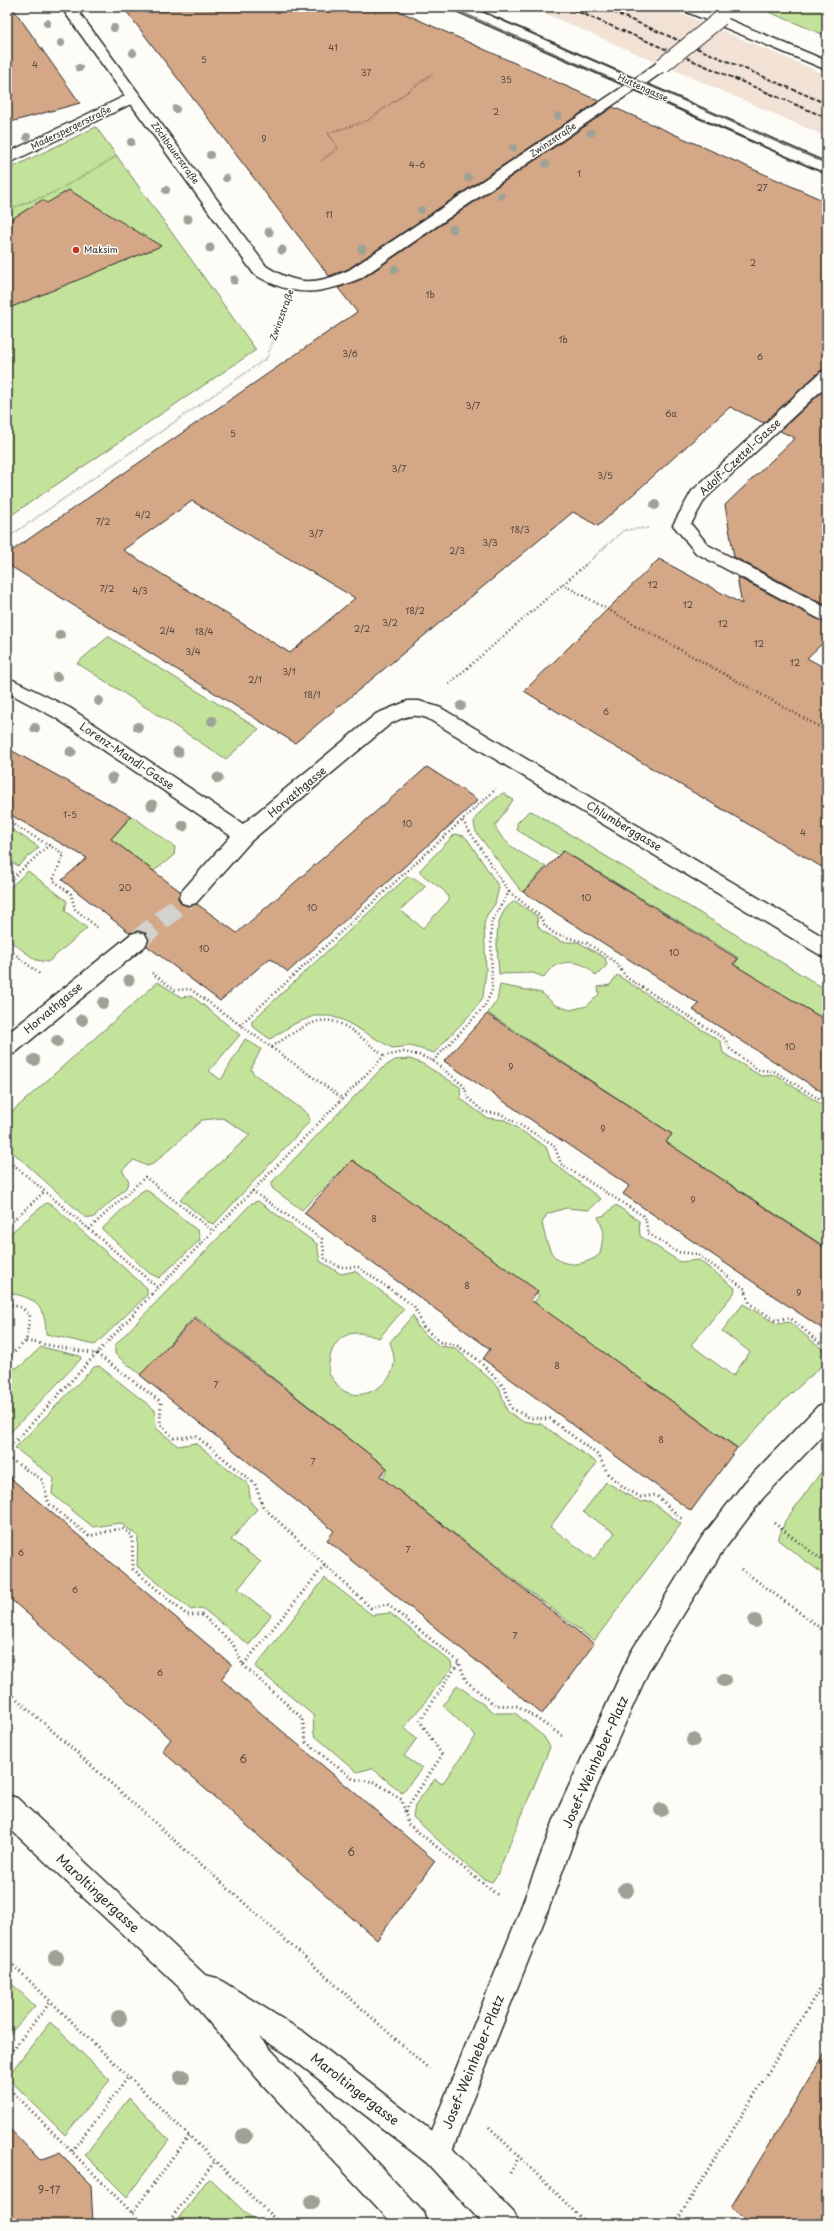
<svg xmlns="http://www.w3.org/2000/svg" width="834" height="2231" font-family="'Playpen Sans',sans-serif">
<style>
.built{fill:#f1e2d5}
.green{fill:#c3e39b;stroke:#778763}
.building{fill:#d4a786;stroke:#2b2b2b;fill-rule:evenodd}
.lines{fill:none;stroke-linecap:round;stroke-linejoin:round}
.street-tunnel{stroke:#d3d2ce;stroke-width:20;stroke-dasharray:20 10;stroke-linecap:butt}
.lane-casing{stroke:#2b2b2b;stroke-width:3}
.street-casing{stroke:#2b2b2b;stroke-width:3}
.secondary-casing{stroke:#2b2b2b;stroke-width:3}
.path-far2{stroke:#2b2b2b;stroke-width:2;stroke-dasharray:0.5 2;stroke-linecap:butt}
.path-far1{stroke:#2b2b2b;stroke-width:2.5;stroke-dasharray:1 3;stroke-linecap:butt}
.path{stroke:#2b2b2b;stroke-width:3;stroke-dasharray:1 3.5;stroke-linecap:butt}
.lane{fill:#fdfcf7;fill-rule:evenodd}
.street{fill:#fdfcf7;fill-rule:evenodd}
.secondary{fill:#fdfcf7;fill-rule:evenodd}
.tram{stroke:#2b2b2b;stroke-width:1}
.rail{stroke:#2b2b2b;stroke-width:2;stroke-dasharray:4.5 2;stroke-linecap:butt}
.lane-bridge-casing{stroke:#2b2b2b;stroke-width:17;stroke-linecap:butt}
.lane-bridge{stroke:#fdfcf7;stroke-width:15}
.tree{fill:#9ea296}
.poi-dot{fill:#c8321e;stroke:#fdfcf7;stroke-width:1.5}
.labels{text-anchor:middle;stroke-width:3;stroke-linejoin:round;paint-order:stroke}
.number-label{font-size:9px;fill:#554a42}
.far-street-label{font-size:9px;fill:#2b2b2b;stroke:#fdfcf7}
.far-poi-label{font-size:9px;fill:#2b2b2b;stroke:#fdfcf7;text-anchor:start}
.street-label{font-size:11px;fill:#2b2b2b;stroke:#fdfcf7}
.near-number-label{font-size:11px;fill:#554a42}
.near-street-label{font-size:13px;fill:#2b2b2b;stroke:#fdfcf7}
</style>
<rect width="100%" height="100%" fill="#fdfcf7"/>
<filter id="ink" filterUnits="userSpaceOnUse"><feTurbulence type="fractalNoise" baseFrequency=".025" numOctaves="2"/><feDisplacementMap in="SourceGraphic" scale="8" xChannelSelector="R" yChannelSelector="G"/><feConvolveMatrix kernelMatrix="1 2 1 2 8 2 1 2 1" color-interpolation-filters="sRGB"/></filter>
<g filter="url(#ink)">
<path class="built" d="M530 7H666L827 75V137Z"/>
<g class="green">
<path d="M757 7H827V30L822 34Z"/>
<path d="M96 127 256 350 7 518V170Z"/>
<path d="M108 637H109L259 729 226 759 77 663Z"/>
<path d="M503 793 513 800 495 826C504 847 528 856 546 867L522 892 476 832C475 828 473 823 475 819 480 810 495 799 503 793Z"/>
<path d="M529 811 533 812 827 990V1021L734 965 739 958 564 851 559 855 517 830V823Z"/>
<path d="M132 816 175 847 174 855 154 871 111 839Z"/>
<path d="M7 830H13L39 847 18 866 7 859Z"/>
<path d="M455 834 464 836 468 840 499 887 495 904 487 915 484 924 486 970 483 997 477 1007 434 1053 410 1046 392 1048 343 1020 330 1016H314L294 1024 270 1039 252 1026V1021L407 877 414 878 426 886 400 910 423 928 449 900 446 893 442 889 420 873V870Z"/>
<path d="M28 871 67 901 65 911 87 928 48 962 36 960 7 939V890Z"/>
<path d="M515 901 537 916 538 926 542 931 562 942H578L605 958 607 965 596 976C584 958 555 957 544 977L533 973 499 974C498 951 490 915 515 901Z"/>
<path d="M617 975 721 1042 723 1053 761 1076 775 1075 827 1108V1177L822 1184 827 1187V1248L666 1142 672 1134 488 1013 497 1000 500 985 542 993 555 1005 570 1010 587 1006 599 994 598 987 610 985Z"/>
<path d="M158 982 181 997 192 996 240 1035 209 1071 221 1080 245 1039 261 1049 251 1069 253 1073 308 1114 310 1121 214 1224 208 1222 180 1199 250 1135 223 1118 202 1120 153 1164 147 1166 134 1160 122 1170 129 1181 126 1188 93 1218 85 1217 7 1147V1116Z"/>
<path d="M410 1059 423 1064 460 1087 461 1099 487 1118 505 1120 546 1147 551 1161 601 1199 589 1210 566 1208 547 1214 542 1223C544 1232 546 1241 550 1250 559 1270 586 1266 600 1254L604 1232 598 1217 605 1215 616 1205 639 1221 640 1236 680 1262 699 1260 735 1288 734 1293 691 1345 733 1376 750 1352 722 1331 743 1304 777 1324 789 1322 827 1353V1361L780 1404 738 1448 534 1303 539 1295 352 1160 302 1210 273 1189 271 1185 273 1181 381 1069 395 1060Z"/>
<path d="M146 1189 198 1231 200 1240 159 1278 149 1273 102 1229 138 1194Z"/>
<path d="M258 1201 317 1244 320 1261 341 1274 355 1271 404 1309 379 1338C372 1336 365 1333 357 1333 335 1333 327 1356 329 1374 334 1380 339 1389 346 1392 365 1401 392 1384 394 1364 395 1357 392 1349 390 1342L413 1315 418 1328 439 1346 455 1348 499 1387 507 1411 522 1421 541 1424 597 1463 550 1527 594 1559 615 1533 583 1512 606 1482 640 1502 651 1501 681 1524 594 1641 382 1478 388 1469 195 1316 141 1375 115 1354V1345L252 1203Z"/>
<path d="M46 1203 52 1205 147 1288V1295L95 1345 46 1334C46 1306 34 1296 7 1293V1236Z"/>
<path d="M41 1347 80 1356 81 1359 7 1436V1372L22 1365Z"/>
<path d="M99 1366 155 1410 156 1428 178 1446 195 1443 248 1484 251 1503 257 1509 231 1540 261 1562 238 1589 271 1615 249 1645 202 1608 191 1610 137 1566 138 1536 120 1523 93 1527 52 1494 54 1478 15 1448 94 1367Z"/>
<path d="M827 1464V1577L778 1540 785 1521Z"/>
<path d="M325 1578 372 1615 390 1613 451 1662 452 1668 404 1728 417 1738 404 1756 422 1768 402 1793 372 1768 357 1772 314 1735 313 1715 255 1667Z"/>
<path d="M457 1685 495 1713H515L544 1737 550 1747 497 1875 492 1882C477 1879 428 1830 413 1817L415 1805 435 1779 442 1784 476 1736 443 1706Z"/>
<path d="M7 1979 35 2006 7 2037Z"/>
<path d="M50 2022 110 2080 65 2135 7 2077Z"/>
<path d="M129 2098 169 2140 127 2197 85 2155Z"/>
<path d="M209 2178 257 2224H174Z"/>
</g>
<g class="building">
<path d="M7 7H12L80 103 7 123Z"/>
<path d="M123 7H390L599 101 348 269 329 276Z"/>
<path d="M613 107 827 202V369L820 371 764 423 730 407 598 526 573 512 295 743 7 564V554L357 312 338 288 362 279ZM192 501 355 598 290 653 123 550Z"/>
<path d="M69 190 161 246 7 309V222L42 200 47 203Z"/>
<path d="M827 387V606L734 557 725 505 795 438 780 431Z"/>
<path d="M659 559 742 604 737 577 827 624V639L807 658 827 669V870L598 737 524 691Z"/>
<path d="M7 748 131 816 111 839 180 891 178 898 182 904 189 906 197 904 237 933 427 767 478 800 288 972 270 958 220 1001 147 946 149 939 145 933 138 931 130 933 62 880 87 858 7 813Z"/>
<path d="M563 851 738 959 733 964 827 1021V1095L693 1010 699 1004 523 892Z"/>
<path d="M487 1014 672 1134 666 1142 827 1249V1332L623 1194 629 1186 444 1061Z"/>
<path d="M352 1160 538 1291 531 1300 737 1448 691 1511 483 1359 490 1349 304 1213Z"/>
<path d="M195 1318 387 1468 380 1476 594 1644 542 1714 327 1540 334 1531 140 1375Z"/>
<path d="M7 1475 232 1665 221 1679 435 1861 377 1940 162 1751 171 1739 7 1596Z"/>
<path d="M827 2050V2224H750L731 2207Z"/>
<path d="M7 2126 40 2160 59 2153 91 2185 93 2224H7Z"/>
</g>
<g class="lines">
<path class="street-tunnel" d="M138 940 189 897"/>
<defs>
<g id="lane">
<path d="M680 7H699L827 61V70L682 10Z"/>
<path d="M663 61 670 65 668 68 640 88H630L628 85 630 82 658 62Z"/>
</g>
<g id="street">
<path d="M61 7H75L266 266C297 286 316 285 349 270L630 82 635 81 642 85 361 278C320 295 293 298 254 274L131 104 7 164V153L125 96Z"/>
<path d="M827 370V385L705 499 691 524 708 545 827 608V623L696 553 673 525 692 491 821 372Z"/>
<path d="M7 677 70 708 243 824 376 714 408 701H419L441 708 827 939V958L820 955 427 718C413 713 403 717 390 724L251 841 196 903 189 905 182 903 179 897 182 891 231 836 56 718 7 692Z"/>
<path d="M138 932 145 934 148 940 145 946 15 1053 7 1056V1034L131 934Z"/>
<path d="M827 1403V1431L763 1498 720 1555 649 1670 579 1826 544 1921 447 2163 437 2168 427 2163 422 2153 516 1921 557 1812 631 1652 702 1537 745 1482 818 1406Z"/>
</g>
<g id="secondary">
<path d="M452 7H471L827 163V174L454 10Z"/>
<path d="M7 1795 17 1798 205 1975 217 1978 305 2033 447 2143 514 2213 518 2224H483L427 2163 285 2053 259 2037 424 2213 428 2224H393L263 2085 179 1987 7 1826Z"/>
</g>
</defs>
<use href="#lane" class="lane-casing"/>
<use href="#street" class="street-casing"/>
<use href="#secondary" class="secondary-casing"/>
<g class="path-far2">
<path d="M321 161 338 148 328 133 367 121 432 74"/>
<path d="M7 210 55 192 117 156"/>
<path d="M7 538 267 358 282 313"/>
<path d="M584 566 624 530 648 528"/>
</g>
<g class="path-far1">
<path d="M562 584 827 731"/>
<path d="M449 684 585 565"/>
<path d="M7 821 64 854 53 880 71 894 75 909 99 929"/>
<path d="M7 883 49 845"/>
<path d="M509 892 539 915 545 926 555 934 587 943 615 962 627 978 725 1039 730 1049 758 1070 774 1071 827 1104"/>
<path d="M7 948 41 975"/>
<path d="M152 973 175 990 190 989 342 1098"/>
<path d="M240 1025 496 789"/>
<path d="M272 1047C329 1007 333 1014 384 1056"/>
<path d="M433 1061 485 1006 492 990 491 922 509 892 462 820"/>
<path d="M7 1159 158 1288"/>
<path d="M252 1191 322 1239 325 1259 340 1267H358L397 1294"/>
<path d="M7 1226 45 1191"/>
<path d="M89 1229 145 1177 213 1231"/>
<path d="M152 1294 384 1056 404 1052 419 1055 433 1061 464 1086 468 1098 484 1112 501 1114 554 1145 561 1164 645 1217 648 1233 677 1252 697 1254 745 1289 747 1294"/>
</g>
<g class="path">
<path d="M396 1293 414 1306 423 1327 440 1342 456 1345 477 1359 505 1388 511 1408 530 1418 550 1419 599 1456 608 1474 626 1489 641 1497 656 1495 684 1521"/>
<path d="M746 1293 750 1304 775 1320 790 1318 827 1349"/>
<path d="M7 1303 22 1308 30 1315 26 1341 7 1359"/>
<path d="M26 1341 97 1354 161 1402 160 1424 174 1438 196 1436 255 1484 263 1507 371 1608 387 1604 459 1662 466 1681 495 1705 518 1706 564 1737"/>
<path d="M7 1450 153 1293"/>
<path d="M7 1457 42 1480 49 1504 89 1536 122 1528 132 1535 133 1569 187 1615H202L233 1644 243 1665 325 1565"/>
<path d="M774 1523 827 1564"/>
<path d="M741 1569 827 1633"/>
<path d="M243 1665 302 1718 306 1742 353 1779 375 1782 402 1800 408 1824 499 1896"/>
<path d="M7 1690 429 2069"/>
<path d="M405 1811 442 1755 420 1721 459 1662"/>
<path d="M7 1959 280 2224"/>
<path d="M7 2057 51 2001"/>
<path d="M7 2086 143 2224"/>
<path d="M489 2127 587 2224"/>
<path d="M72 2151 129 2076"/>
<path d="M510 2173 519 2157"/>
<path d="M132 2213 189 2136"/>
<path d="M167 2224 215 2161"/>
<path d="M675 2224 827 1977"/>
</g>
<use href="#lane" class="lane"/>
<use href="#street" class="street"/>
<use href="#secondary" class="secondary"/>
<g class="tram">
<path d="M450 7 827 174"/>
<path d="M471 7 827 164"/>
</g>
<g class="rail">
<path d="M567 7 827 118"/>
<path d="M601 7 827 104"/>
</g>
<defs>
<path id="lane-bridge" d="M663 65 721 18"/>
</defs>
<use href="#lane-bridge" class="lane-bridge-casing"/>
<use href="#lane-bridge" class="lane-bridge"/>
</g>
<g class="tree">
<circle cx="47" cy="23" r="4"/>
<circle cx="114" cy="28" r="4"/>
<circle cx="61" cy="43" r="4"/>
<circle cx="133" cy="53" r="4"/>
<circle cx="79" cy="68" r="4"/>
<circle cx="176" cy="109" r="4"/>
<circle cx="558" cy="116" r="4"/>
<circle cx="591" cy="133" r="4"/>
<circle cx="27" cy="137" r="4"/>
<circle cx="131" cy="142" r="4"/>
<circle cx="513" cy="148" r="4"/>
<circle cx="210" cy="155" r="4"/>
<circle cx="546" cy="164" r="4"/>
<circle cx="226" cy="178" r="4"/>
<circle cx="468" cy="178" r="4"/>
<circle cx="166" cy="190" r="4"/>
<circle cx="501" cy="196" r="4"/>
<circle cx="421" cy="210" r="4"/>
<circle cx="188" cy="219" r="4.5"/>
<circle cx="453" cy="229" r="4.5"/>
<circle cx="269" cy="232" r="4.5"/>
<circle cx="210" cy="248" r="4.5"/>
<circle cx="362" cy="249" r="4.5"/>
<circle cx="282" cy="250" r="4.5"/>
<circle cx="395" cy="269" r="4.5"/>
<circle cx="234" cy="280" r="4.5"/>
<circle cx="655" cy="505" r="5"/>
<circle cx="60" cy="635" r="5"/>
<circle cx="57" cy="677" r="5"/>
<circle cx="99" cy="701" r="5"/>
<circle cx="461" cy="706" r="5"/>
<circle cx="212" cy="721" r="5"/>
<circle cx="138" cy="727" r="5"/>
<circle cx="35" cy="728" r="5"/>
<circle cx="71" cy="752" r="5.5"/>
<circle cx="178" cy="752" r="5.5"/>
<circle cx="112" cy="778" r="5.5"/>
<circle cx="218" cy="778" r="5.5"/>
<circle cx="152" cy="805" r="5.5"/>
<circle cx="183" cy="826" r="5.5"/>
<circle cx="129" cy="980" r="5.5"/>
<circle cx="103" cy="1003" r="6"/>
<circle cx="82" cy="1020" r="6"/>
<circle cx="57" cy="1041" r="6"/>
<circle cx="34" cy="1060" r="6"/>
<circle cx="755" cy="1621" r="7"/>
<circle cx="724" cy="1680" r="7"/>
<circle cx="693" cy="1740" r="7"/>
<circle cx="661" cy="1810" r="7"/>
<circle cx="626" cy="1890" r="8"/>
<circle cx="56" cy="1958" r="8"/>
<circle cx="119" cy="2018" r="8"/>
<circle cx="182" cy="2077" r="8"/>
<circle cx="244" cy="2136" r="8"/>
<circle cx="312" cy="2202" r="8"/>
</g>
</g>
<circle class="poi-dot" cx="76" cy="250" r="4"/>
<g class="labels">
<g class="number-label">
<text x="333" y="51">41</text>
<text x="204" y="63">5</text>
<text x="35" y="68">4</text>
<text x="366" y="76">37</text>
<text x="506" y="83">35</text>
<text x="496" y="115">2</text>
<text x="264" y="142">9</text>
<text x="417" y="168">4-6</text>
<text x="579" y="177">1</text>
<text x="762" y="191">27</text>
<text x="329" y="218">11</text>
<text x="753" y="266">2</text>
<text x="430" y="298">1b</text>
<text x="563" y="343">1b</text>
<text x="350" y="357">3/6</text>
<text x="760" y="360">6</text>
<text x="473" y="409">3/7</text>
<text x="671" y="417">6a</text>
<text x="233" y="437">5</text>
<text x="399" y="472">3/7</text>
<text x="605" y="479">3/5</text>
<text x="143" y="518">4/2</text>
<text x="103" y="525">7/2</text>
<text x="520" y="533">18/3</text>
<text x="316" y="537">3/7</text>
<text x="490" y="546">3/3</text>
<text x="457" y="554">2/3</text>
<text x="653" y="588">12</text>
<text x="107" y="592">7/2</text>
<text x="140" y="594">4/3</text>
<text x="688" y="608">12</text>
<text x="415" y="614">18/2</text>
<text x="390" y="626">3/2</text>
<text x="723" y="627">12</text>
<text x="362" y="632">2/2</text>
<text x="167" y="634">2/4</text>
<text x="204" y="635">18/4</text>
<text x="759" y="647">12</text>
<text x="193" y="655">3/4</text>
<text x="795" y="666">12</text>
<text x="289" y="675">3/1</text>
<text x="255" y="683">2/1</text>
<text x="312" y="698">18/1</text>
<text x="606" y="715">6</text>
<text x="70" y="818">1-5</text>
<text x="407" y="827">10</text>
<text x="803" y="836">4</text>
<text x="125" y="891">20</text>
<text x="586" y="901">10</text>
<text x="312" y="911">10</text>
<text x="204" y="952">10</text>
<text x="674" y="956">10</text>
<text x="790" y="1050">10</text>
<text x="511" y="1070">9</text>
<text x="603" y="1132">9</text>
<text x="693" y="1203">9</text>
<text x="374" y="1222">8</text>
<text x="467" y="1289">8</text>
<text x="799" y="1296">9</text>
<text x="557" y="1369">8</text>
<text x="216" y="1388">7</text>
<text x="661" y="1443">8</text>
<text x="313" y="1465">7</text>
<text x="408" y="1553">7</text>
<text x="21" y="1556">6</text>
<text x="75" y="1593">6</text>
<text x="515" y="1639">7</text>
<text x="160" y="1676">6</text>
</g>
<g class="far-street-label">
<text transform="translate(643 88) rotate(24)" y="3">Huttengasse</text>
<text transform="translate(71 128) rotate(-26)" y="3">Maderspergerstraße</text>
<text transform="translate(553 140) rotate(-34)" y="3">Zwinzstraße</text>
<text transform="translate(175 153) rotate(54)" y="3">Zöchbauerstraße</text>
<text transform="translate(282 315) rotate(-70)" y="3">Zwinzstraße</text>
</g>
<g class="far-poi-label">
<text x="84" y="253">Maksim</text>
</g>
<g class="street-label">
<text transform="translate(740 457) rotate(-43)" y="4">Adolf-Czettel-Gasse</text>
<text transform="translate(127 756) rotate(34)" y="4">Lorenz-Mandl-Gasse</text>
<text transform="translate(297 792) rotate(-40)" y="4">Horvathgasse</text>
<text transform="translate(624 826) rotate(31)" y="4">Chlumberggasse</text>
<text transform="translate(53 1008) rotate(-40)" y="4">Horvathgasse</text>
</g>
<g class="near-number-label">
<text x="243" y="1763">6</text>
<text x="351" y="1856">6</text>
<text x="49" y="2194">9-17</text>
</g>
<g class="near-street-label">
<text transform="translate(595 1762) rotate(-66)" y="5">Josef-Weinheber-Platz</text>
<text transform="translate(98 1893) rotate(43)" y="5">Maroltingergasse</text>
<text transform="translate(473 2062) rotate(-68)" y="5">Josef-Weinheber-Platz</text>
<text transform="translate(355 2089) rotate(38)" y="5">Maroltingergasse</text>
</g>
</g>
<rect width="834" height="2231" fill="none" stroke="#fdfcf7" stroke-width="24"/>
<rect x="12" y="12" width="810" height="2207" fill="none" stroke="#2b2b2b" stroke-width="1.5" filter="url(#ink)"/>
</svg>
